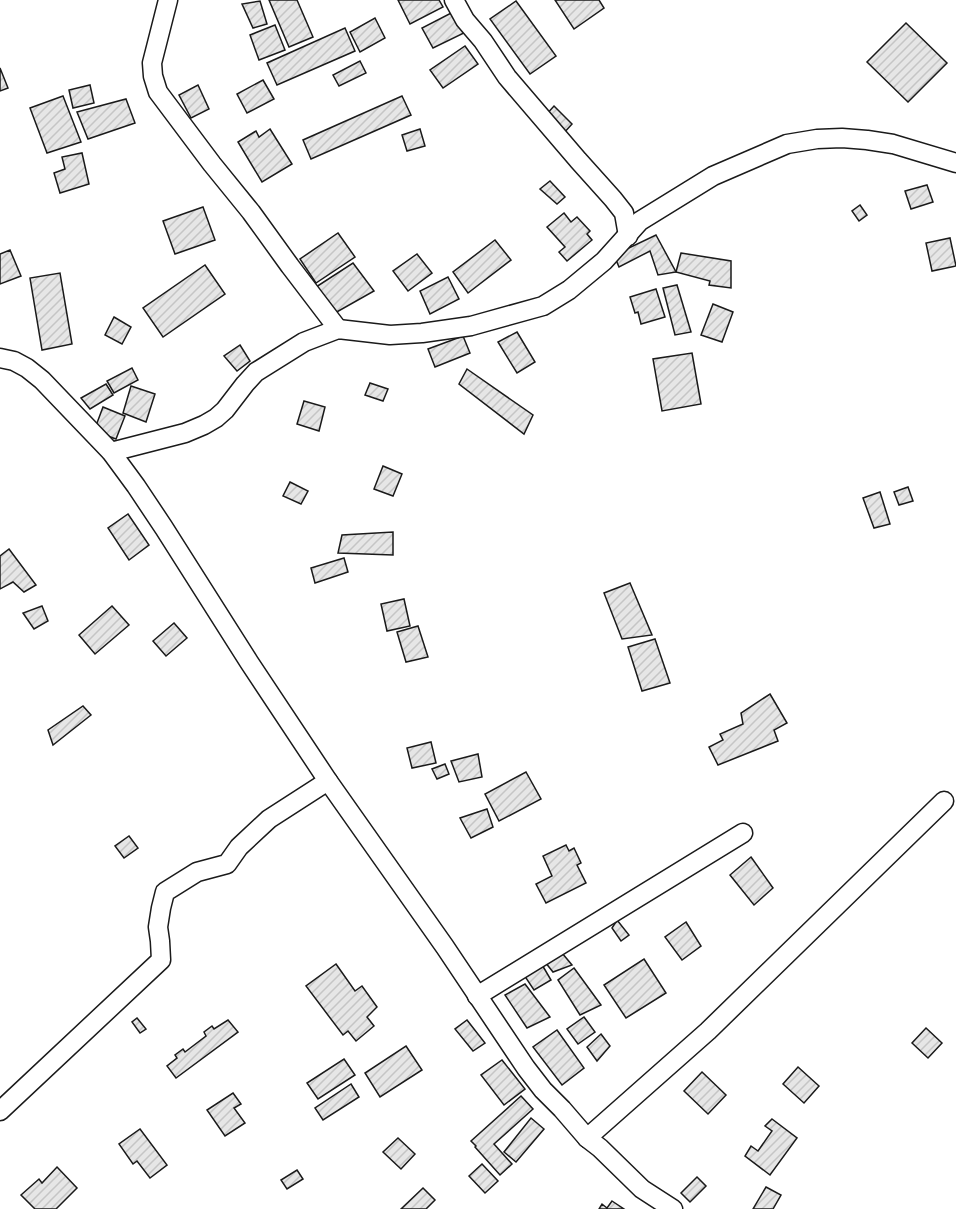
<svg xmlns="http://www.w3.org/2000/svg" width="956" height="1209" font-family="'Noto Sans',sans-serif">
<style>
.building{fill:url(#building-hatch);stroke:#1a1a1a;stroke-width:1.5}
.lines{fill:none;stroke-linecap:round;stroke-linejoin:round}
.minor-casing{stroke:#1a1a1a;stroke-width:21}
.minor{stroke:#fff;stroke-width:18}
</style>
<defs>
<pattern id="building-hatch" width="6" height="6" patternUnits="userSpaceOnUse" patternTransform="scale(1.5)"><rect width="6" height="6" fill="#e6e6e6"/><path d="M-1 1l2-2M0 6l6-6M5 7l2-2" fill="none" stroke="#c5c5c5"/></pattern>
</defs>
<rect width="100%" height="100%" fill="#fff"/>
<g class="building">
<path d="M269 0H297L313 37 289 47Z"/>
<path d="M398 0H439L443 7 410 24Z"/>
<path d="M555 0H599L604 8 574 29Z"/>
<path d="M260 1 267 24 253 28 242 4Z"/>
<path d="M516 1 556 56 530 74 490 19Z"/>
<path d="M455 11 466 32 433 48 422 28Z"/>
<path d="M375 18 385 38 360 52 350 32Z"/>
<path d="M906 23 947 63 908 102 867 62Z"/>
<path d="M275 25 285 50 259 60 250 35Z"/>
<path d="M345 28 355 51 277 85 267 63Z"/>
<path d="M465 46 478 64 443 88 430 70Z"/>
<path d="M360 61 366 73 339 86 333 75Z"/>
<path d="M0 68 8 88 0 91Z"/>
<path d="M263 80 274 99 247 113 237 94Z"/>
<path d="M90 85 94 103 73 108 69 90Z"/>
<path d="M198 85 209 109 191 118 179 95Z"/>
<path d="M63 96 81 142 47 153 30 108Z"/>
<path d="M402 96 411 115 311 159 303 140Z"/>
<path d="M126 99 135 123 88 139 77 112Z"/>
<path d="M554 106 572 124 563 134 545 116Z"/>
<path d="M270 129 292 164 262 182 238 142 256 131 259 137Z"/>
<path d="M420 129 425 146 407 151 402 135Z"/>
<path d="M82 153 89 184 60 193 54 173 65 169 62 157Z"/>
<path d="M550 181 565 197 557 204 540 189Z"/>
<path d="M927 185 933 202 911 209 905 191Z"/>
<path d="M860 205 867 215 859 221 852 211Z"/>
<path d="M203 207 215 240 175 254 163 221Z"/>
<path d="M564 213 571 222 577 217 590 231 587 234 592 240 567 261 559 252 565 247 547 227Z"/>
<path d="M338 233 355 257 316 283 300 259Z"/>
<path d="M656 235 676 272 658 275 650 251 619 267 614 255Z"/>
<path d="M950 238 956 266 932 271 926 243Z"/>
<path d="M495 240 511 260 468 293 453 272Z"/>
<path d="M10 250 21 276 0 284V254Z"/>
<path d="M681 253 731 261V288L709 285 710 281 676 272Z"/>
<path d="M417 254 432 273 408 291 393 271Z"/>
<path d="M353 263 374 291 335 313 316 287Z"/>
<path d="M205 265 225 294 163 337 143 308Z"/>
<path d="M60 273 72 344 42 350 30 278Z"/>
<path d="M448 277 459 299 430 314 420 291Z"/>
<path d="M677 285 691 332 675 335 663 288Z"/>
<path d="M656 289 665 317 641 324 638 312 635 313 630 297Z"/>
<path d="M713 304 733 312 722 342 701 335Z"/>
<path d="M114 317 131 327 122 344 105 335Z"/>
<path d="M517 332 535 362 517 373 498 342Z"/>
<path d="M463 336 470 353 435 367 428 349Z"/>
<path d="M240 345 250 361 237 371 224 356Z"/>
<path d="M692 353 701 404 662 411 653 359Z"/>
<path d="M132 368 138 380 114 393 107 381Z"/>
<path d="M467 369 533 415 524 434 459 384Z"/>
<path d="M370 383 388 389 383 401 365 395Z"/>
<path d="M106 384 113 395 90 409 81 398Z"/>
<path d="M131 386 155 394 146 422 123 413Z"/>
<path d="M304 401 325 407 319 431 297 424Z"/>
<path d="M103 407 125 416 116 439 94 431Z"/>
<path d="M383 466 402 474 393 496 374 489Z"/>
<path d="M290 482 308 491 301 504 283 496Z"/>
<path d="M908 487 913 501 899 505 894 492Z"/>
<path d="M880 492 890 524 874 528 863 498Z"/>
<path d="M128 514 149 545 129 560 108 528Z"/>
<path d="M393 532V555L338 553 342 535Z"/>
<path d="M9 549 36 585 24 592 13 582 0 589V556Z"/>
<path d="M344 558 348 572 315 583 311 568Z"/>
<path d="M630 583 652 635 622 639 604 593Z"/>
<path d="M404 599 410 626 387 631 381 604Z"/>
<path d="M42 606 48 621 34 629 23 613Z"/>
<path d="M112 606 129 625 95 654 79 635Z"/>
<path d="M174 623 187 638 166 656 153 641Z"/>
<path d="M418 626 428 657 406 662 397 632Z"/>
<path d="M655 639 670 683 642 691 628 647Z"/>
<path d="M770 694 787 723 774 730 778 741 718 765 709 747 723 740 720 734 743 724 741 713Z"/>
<path d="M83 706 91 715 53 745 48 730Z"/>
<path d="M431 742 436 763 412 768 407 748Z"/>
<path d="M478 754 482 777 459 782 451 761Z"/>
<path d="M445 764 449 774 437 779 432 769Z"/>
<path d="M526 772 541 799 499 821 485 794Z"/>
<path d="M487 809 493 827 471 838 460 818Z"/>
<path d="M129 836 138 848 124 858 115 846Z"/>
<path d="M566 845 569 851 574 848 581 863 577 865 586 883 546 903 536 884 552 876 543 856Z"/>
<path d="M751 857 773 888 754 905 730 875Z"/>
<path d="M617 920 629 935 621 941 612 928Z"/>
<path d="M686 922 701 946 682 960 665 937Z"/>
<path d="M562 953 572 965 553 972 545 962Z"/>
<path d="M644 959 666 993 626 1018 604 985Z"/>
<path d="M541 963 551 980 534 990 524 975Z"/>
<path d="M336 964 355 991 362 986 377 1007 367 1017 374 1026 356 1041 348 1031 343 1035 306 986Z"/>
<path d="M574 968 601 1005 580 1015 558 980Z"/>
<path d="M525 984 550 1017 527 1028 505 995Z"/>
<path d="M584 1017 595 1032 578 1044 567 1029Z"/>
<path d="M137 1018 146 1029 140 1033 132 1022Z"/>
<path d="M228 1020 238 1032 176 1078 167 1066 177 1058 175 1055 183 1049 185 1052 206 1036 204 1032 212 1026 214 1029Z"/>
<path d="M467 1020 485 1043 473 1051 455 1029Z"/>
<path d="M926 1028 942 1043 928 1058 912 1043Z"/>
<path d="M557 1030 584 1068 562 1085 533 1047Z"/>
<path d="M601 1034 610 1046 597 1061 587 1047Z"/>
<path d="M406 1046 422 1070 380 1097 365 1073Z"/>
<path d="M344 1059 355 1075 318 1099 307 1083Z"/>
<path d="M502 1060 525 1089 504 1105 481 1075Z"/>
<path d="M798 1067 819 1086 804 1103 783 1084Z"/>
<path d="M702 1072 726 1095 708 1114 684 1091Z"/>
<path d="M351 1084 359 1097 323 1120 315 1108Z"/>
<path d="M233 1093 241 1104 234 1108 245 1123 225 1136 207 1110Z"/>
<path d="M521 1096 533 1109 494 1144 512 1164 500 1175 475 1147 476 1146 471 1141Z"/>
<path d="M531 1118 544 1129 516 1162 504 1152Z"/>
<path d="M772 1119 797 1138 770 1175 745 1156 751 1146 758 1151 772 1131 765 1126Z"/>
<path d="M140 1129 167 1165 150 1178 137 1161 133 1164 119 1144Z"/>
<path d="M398 1138 415 1154 401 1169 383 1152Z"/>
<path d="M482 1164 498 1181 485 1193 469 1176Z"/>
<path d="M57 1167 77 1188 56 1209H35L21 1195 39 1179 42 1183Z"/>
<path d="M297 1170 303 1179 287 1189 281 1180Z"/>
<path d="M697 1177 706 1186 690 1202 681 1193Z"/>
<path d="M766 1187 781 1195 773 1209H753Z"/>
<path d="M423 1188 435 1200 426 1209H401Z"/>
<path d="M612 1201 624 1209H599L602 1204 607 1208Z"/>
</g>
<g class="lines">
<defs>
<g id="minor">
<path d="M168 0 152 63 153 76 158 92 212 164 251 212 290 266 338 329"/>
<path d="M454 0 465 20 483 41 507 77 578 160 613 199 624 213 628 236"/>
<path d="M0 358 14 361 27 368 42 380 111 452 136 486 164 528 249 662 328 781 445 947 526 1068 543 1090 562 1109 587 1138 600 1148 642 1189 673 1209"/>
<path d="M111 452 185 433 204 425 216 418 225 410 245 384 256 372 304 342 338 329 390 335 422 333 471 326 543 306 569 290 604 261 640 221 713 176 787 144 817 139 842 138 867 140 893 144 956 163"/>
<path d="M477 996 743 833"/>
<path d="M0 1111 161 960 160 941 158 927 161 908 165 892 197 872 227 864 239 847 269 819 328 781"/>
<path d="M587 1138 708 1031 944 801"/>
</g>
</defs>
<use href="#minor" class="minor-casing"/>
<use href="#minor" class="minor"/>
</g>
</svg>
